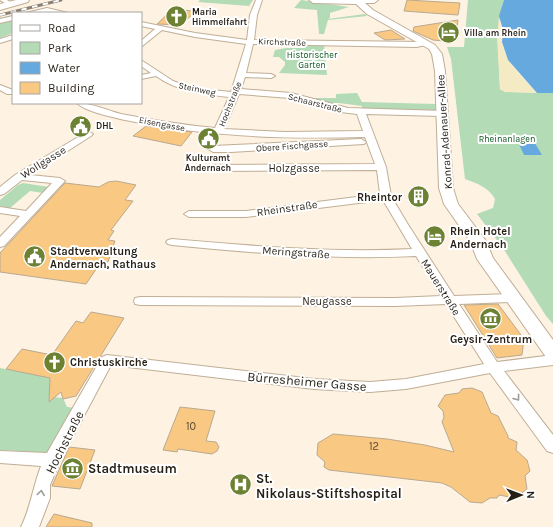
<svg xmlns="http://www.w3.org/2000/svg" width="553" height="527" font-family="Karla,sans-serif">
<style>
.green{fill:#b2dbb6}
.sand{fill:#f4ebc5}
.water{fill:#66a9df}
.building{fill:#f9c882;stroke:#baa990}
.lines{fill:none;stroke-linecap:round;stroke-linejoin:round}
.minor-casing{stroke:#c0ae95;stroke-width:2}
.tertiary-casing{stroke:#c0ae95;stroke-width:2}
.minor{fill:#fff;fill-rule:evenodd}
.tertiary{fill:#fff;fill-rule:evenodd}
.rail-casing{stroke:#8b8175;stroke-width:3}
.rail{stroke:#fff;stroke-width:2;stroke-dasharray:5.5;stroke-linecap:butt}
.oneway{stroke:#9d9a96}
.labels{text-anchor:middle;stroke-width:4;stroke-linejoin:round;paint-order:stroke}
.far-poi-label{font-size:9px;font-weight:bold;fill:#261f16;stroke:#fff;text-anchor:start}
.far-street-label{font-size:9px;fill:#261f16;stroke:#fff}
.far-park-label{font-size:9px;fill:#0d5520;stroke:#fff}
.street-label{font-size:11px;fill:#261f16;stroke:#fff}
.poi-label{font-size:11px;font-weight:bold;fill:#261f16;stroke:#fff;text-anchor:start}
.near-number-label{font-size:11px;fill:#5b4931}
.near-street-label{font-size:13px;fill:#261f16;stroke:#fff}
.near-poi-label{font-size:13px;font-weight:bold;fill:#261f16;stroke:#fff;text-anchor:start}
</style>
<rect width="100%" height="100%" fill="#fef2e3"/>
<g class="green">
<path d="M200 0H253L249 6 198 2Z"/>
<path d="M301 0 349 7 330 13V18L328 19 365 14 367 16 328 20 324 34H319L317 10 294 8Z"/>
<path d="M468 0H504C495 30 499 59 500 89L505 92 553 93V324L546 316 503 248 477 214 493 208 495 199C488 187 478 184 465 179L451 59 447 47H464Z"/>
<path d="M13 15V33L0 38V18Z"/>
<path d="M306 44H324L327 75 279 73 285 65V62L279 57H273L275 50 286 48H303Z"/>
<path d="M357 93 362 102 435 104 436 110 362 109V106L339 103 317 104 307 98H336V94Z"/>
<path d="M23 183 49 187 43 193 30 191 10 208 0 206V200L18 185Z"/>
<path d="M0 368 58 379 53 397 63 398 67 407 77 408 50 453 0 450Z"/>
</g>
<path class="sand" d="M499 16C501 25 501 33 502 41 504 62 524 78 537 93L505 92 500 89 497 38Z"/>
<g class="water">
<path d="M504 0H553V93H537L508 60 502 42 503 30 499 16Z"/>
<path d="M517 140H533L542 155H524Z"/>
</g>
<g class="building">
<path d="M407 0 460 3 458 15 404 11Z"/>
<path d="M173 9 181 10 196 11 181 25 157 24Z"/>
<path d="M458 20 456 36 443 35 444 41 433 40 413 31 414 27Z"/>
<path d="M391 30 405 39 385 40 374 33Z"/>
<path d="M146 126 155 127 192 132 181 146 133 136Z"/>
<path d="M116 181 136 185 125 200 133 201 111 230 114 231 108 240 115 241 108 262H101L86 284 0 272V253L65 183 99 187 108 182Z"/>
<path d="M498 304 524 339 522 355 497 358 464 305Z"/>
<path d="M91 312 124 318 76 396 63 399 61 392 49 402 50 378 6 369 22 349 52 355 76 321 83 323Z"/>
<path d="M472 388 482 392 491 413 498 416 508 436V438L517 442 516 450 527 460 530 471 525 476 527 489 515 498 499 495 497 498H490L482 503 470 502 451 487 442 483 329 470 324 467 325 462 317 455 318 443 333 434 387 439 425 445 454 452 442 422 444 417 443 411 438 406 445 395 459 393 462 389Z"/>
<path d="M180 407 215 411 206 441 216 442 219 447 217 451 212 454 178 449 177 452 163 450Z"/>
<path d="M69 447 95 450 80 489 52 486Z"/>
<path d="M54 514 92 523V527H46Z"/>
</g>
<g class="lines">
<defs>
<g id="minor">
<path d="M0 0H7L13 4 8 5Z"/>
<path d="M256 0H262L257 15 254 40 425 42 429 44 417 47 253 44 246 73 271 74 275 76 271 78 245 77 241 89 291 93 348 108 444 111 445 113 441 116 366 114 386 167 391 196 407 223 454 296 513 294 518 295 519 298 518 301 513 302 459 304 497 362 553 355V365L504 371 553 435V453L547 451 490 373 406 389 370 392 314 389 111 365 60 461 50 485V498L39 527H21C31 507 33 486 41 466L0 463V451L47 453 102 357 107 355 314 379 370 382 406 379 484 364 446 304 395 306 140 305 135 304 134 301 135 298 140 297 395 298 441 296 416 256C334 260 253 253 172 245L168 244 166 242 168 240 172 239C252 246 331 253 412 249L383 200 246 217H189L184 214 189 211H246L380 194 377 170 207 171 202 168 207 165 375 164 365 137C283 139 206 137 125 120 113 117 86 112 77 103 92 103 106 110 121 114 152 120 184 125 215 128L229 97C203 94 178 92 156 76L141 79V75L151 73 141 66V60L173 81 193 88 231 92 246 44 195 37 162 30 141 47V41L155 29 141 26V22L195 33 247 40 250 15ZM239 94 290 98 332 111 357 114 363 131 285 132 224 129Z"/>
<path d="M47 8 68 13H26Z"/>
<path d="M13 16V20L0 23V19Z"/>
<path d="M13 35V39L0 43V39Z"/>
<path d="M0 85 13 90V94H7L0 90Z"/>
<path d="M88 131 93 134 91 136 30 175 60 178 65 181 4 246 0 247V237L20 216 0 213V207L26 211 52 183 22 180 4 194 0 195V187L15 175Z"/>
<path d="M361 139 366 142 364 144 231 152H213L208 149 213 146Z"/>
</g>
<g id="tertiary">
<path d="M16 0H29L28 2 0 10V4Z"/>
<path d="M309 0H378L374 3H365L373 10 435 45 442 54 445 71 453 188 458 204 486 241 493 258 553 340V359L546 357 477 259 470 241 444 204 439 188 435 71 432 54 429 49 367 14 356 4 313 3Z"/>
</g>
</defs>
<use href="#minor" class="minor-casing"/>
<use href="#tertiary" class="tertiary-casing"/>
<use href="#minor" class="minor"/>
<use href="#tertiary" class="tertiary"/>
<defs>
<path id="rail" d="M0 15 61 0"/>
</defs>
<use href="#rail" class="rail-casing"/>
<use href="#rail" class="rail"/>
</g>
<defs><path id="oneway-chevron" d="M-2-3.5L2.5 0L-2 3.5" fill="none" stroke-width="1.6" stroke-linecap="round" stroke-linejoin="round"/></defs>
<g class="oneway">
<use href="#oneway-chevron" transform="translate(517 398) rotate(53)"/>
<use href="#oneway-chevron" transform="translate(41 493) rotate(-82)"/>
</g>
<defs>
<symbol id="church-disc" viewBox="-11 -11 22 22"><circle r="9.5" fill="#6d8132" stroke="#fff"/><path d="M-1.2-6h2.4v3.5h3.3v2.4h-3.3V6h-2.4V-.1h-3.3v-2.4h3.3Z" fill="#fff"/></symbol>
<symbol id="hotel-disc" viewBox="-11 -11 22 22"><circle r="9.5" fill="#6d8132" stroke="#fff"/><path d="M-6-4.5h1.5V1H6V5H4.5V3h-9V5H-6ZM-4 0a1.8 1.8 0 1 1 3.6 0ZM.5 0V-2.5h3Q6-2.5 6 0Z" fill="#fff"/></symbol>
<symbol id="civic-disc" viewBox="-11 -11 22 22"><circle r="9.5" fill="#6d8132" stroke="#fff"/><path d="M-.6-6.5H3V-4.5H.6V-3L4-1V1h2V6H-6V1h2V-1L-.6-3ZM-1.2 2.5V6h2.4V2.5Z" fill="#fff"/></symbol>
<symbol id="building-disc" viewBox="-11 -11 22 22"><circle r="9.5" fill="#6d8132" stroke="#fff"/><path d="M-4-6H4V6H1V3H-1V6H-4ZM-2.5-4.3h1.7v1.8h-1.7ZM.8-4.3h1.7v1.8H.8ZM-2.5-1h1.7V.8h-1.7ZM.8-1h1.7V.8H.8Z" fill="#fff"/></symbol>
<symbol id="museum-disc" viewBox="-11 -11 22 22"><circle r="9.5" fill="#6d8132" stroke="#fff"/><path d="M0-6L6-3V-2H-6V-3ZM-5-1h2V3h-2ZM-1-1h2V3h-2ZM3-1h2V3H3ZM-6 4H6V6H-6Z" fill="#fff"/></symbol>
<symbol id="hospital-disc" viewBox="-11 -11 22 22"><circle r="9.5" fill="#6d8132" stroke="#fff"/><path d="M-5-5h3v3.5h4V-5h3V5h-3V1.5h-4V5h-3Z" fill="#fff"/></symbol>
</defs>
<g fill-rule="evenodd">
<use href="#church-disc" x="164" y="4" width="25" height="25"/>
<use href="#hotel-disc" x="436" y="20" width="25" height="25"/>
<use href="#civic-disc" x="68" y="114" width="25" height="25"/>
<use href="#civic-disc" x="196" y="126" width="25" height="25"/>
<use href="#building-disc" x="406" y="184" width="25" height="25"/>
<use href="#hotel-disc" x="422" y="224" width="25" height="25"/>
<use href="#civic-disc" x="22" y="244" width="25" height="25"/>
<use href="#museum-disc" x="478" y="306" width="25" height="25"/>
<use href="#church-disc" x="42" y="350" width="25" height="25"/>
<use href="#museum-disc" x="60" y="456" width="25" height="25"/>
<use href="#hospital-disc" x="228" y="472" width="25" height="25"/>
</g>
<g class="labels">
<g class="far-poi-label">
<text x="192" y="15">Maria<tspan x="192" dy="10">Himmelfahrt</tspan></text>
<text x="464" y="36">Villa am Rhein</text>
<text x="96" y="129">DHL</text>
<text x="208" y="161" text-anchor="middle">Kulturamt<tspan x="208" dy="10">Andernach</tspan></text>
</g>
<g class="far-street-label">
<text transform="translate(282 42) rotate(2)" y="3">Kirchstraße</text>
<text transform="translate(197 89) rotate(12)" y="3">Steinweg</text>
<text transform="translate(315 103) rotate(14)" y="3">Schaarstraße</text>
<text transform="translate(230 104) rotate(-68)" y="3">Hochstraße</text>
<text transform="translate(162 124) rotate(11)" y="3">Eisengasse</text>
<text transform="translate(292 146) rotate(-4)" y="3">Obere Fischgasse</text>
</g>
<g class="far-park-label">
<text x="312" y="58">Historischer<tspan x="312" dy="10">Garten</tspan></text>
<text x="507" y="142">Rheinanlagen</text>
</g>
<g class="street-label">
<text transform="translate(444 132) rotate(-94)" y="4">Konrad-Adenauer-Allee</text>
<text transform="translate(43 162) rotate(-32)" y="4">Wollgasse</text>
<text x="294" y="172">Holzgasse</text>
<text transform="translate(287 208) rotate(-8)" y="4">Rheinstraße</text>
<text transform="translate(296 252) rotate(4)" y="4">Meringstraße</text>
<text transform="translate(441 287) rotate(58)" y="4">Mauerstraße</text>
<text x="327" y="305">Neugasse</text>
</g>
<g class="poi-label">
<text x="402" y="201" text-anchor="end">Rheintor</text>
<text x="450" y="235">Rhein Hotel<tspan x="450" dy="13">Andernach</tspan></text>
<text x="50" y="255">Stadtverwaltung<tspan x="50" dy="13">Andernach, Rathaus</tspan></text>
<text x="491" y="343" text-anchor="middle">Geysir-Zentrum</text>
<text x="70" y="366">Christuskirche</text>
</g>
<g class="near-number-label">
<text x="191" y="430">10</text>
<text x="374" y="450">12</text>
</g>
<g class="near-street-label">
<text transform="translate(307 381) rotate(5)" y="5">Bürresheimer Gasse</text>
<text transform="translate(64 442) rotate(-63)" y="5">Hochstraße</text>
</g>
<g class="near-poi-label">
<text x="88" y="473">Stadtmuseum</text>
<text x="256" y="483">St.<tspan x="256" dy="15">Nikolaus-Stiftshospital</tspan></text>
</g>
</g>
<rect x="12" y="12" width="130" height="92" fill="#ffffff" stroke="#a8a5a2"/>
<rect x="20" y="25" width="20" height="6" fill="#ffffff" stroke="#a8a5a2"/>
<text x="48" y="32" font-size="12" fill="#261f16">Road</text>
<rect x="20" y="42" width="20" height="12" fill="#b2dbb6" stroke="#a8a5a2"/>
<text x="48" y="52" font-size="12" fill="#261f16">Park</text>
<rect x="20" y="62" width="20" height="12" fill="#66a9df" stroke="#a8a5a2"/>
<text x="48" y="72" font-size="12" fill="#261f16">Water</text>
<rect x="20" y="82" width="20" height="12" fill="#f9c882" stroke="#a8a5a2"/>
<text x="48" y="92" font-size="12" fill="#261f16">Building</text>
<g transform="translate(521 495) rotate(89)" stroke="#ffffff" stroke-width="3" paint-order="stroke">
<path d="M0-3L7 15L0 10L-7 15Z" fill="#261f16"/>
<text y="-6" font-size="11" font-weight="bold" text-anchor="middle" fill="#261f16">N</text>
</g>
</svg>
